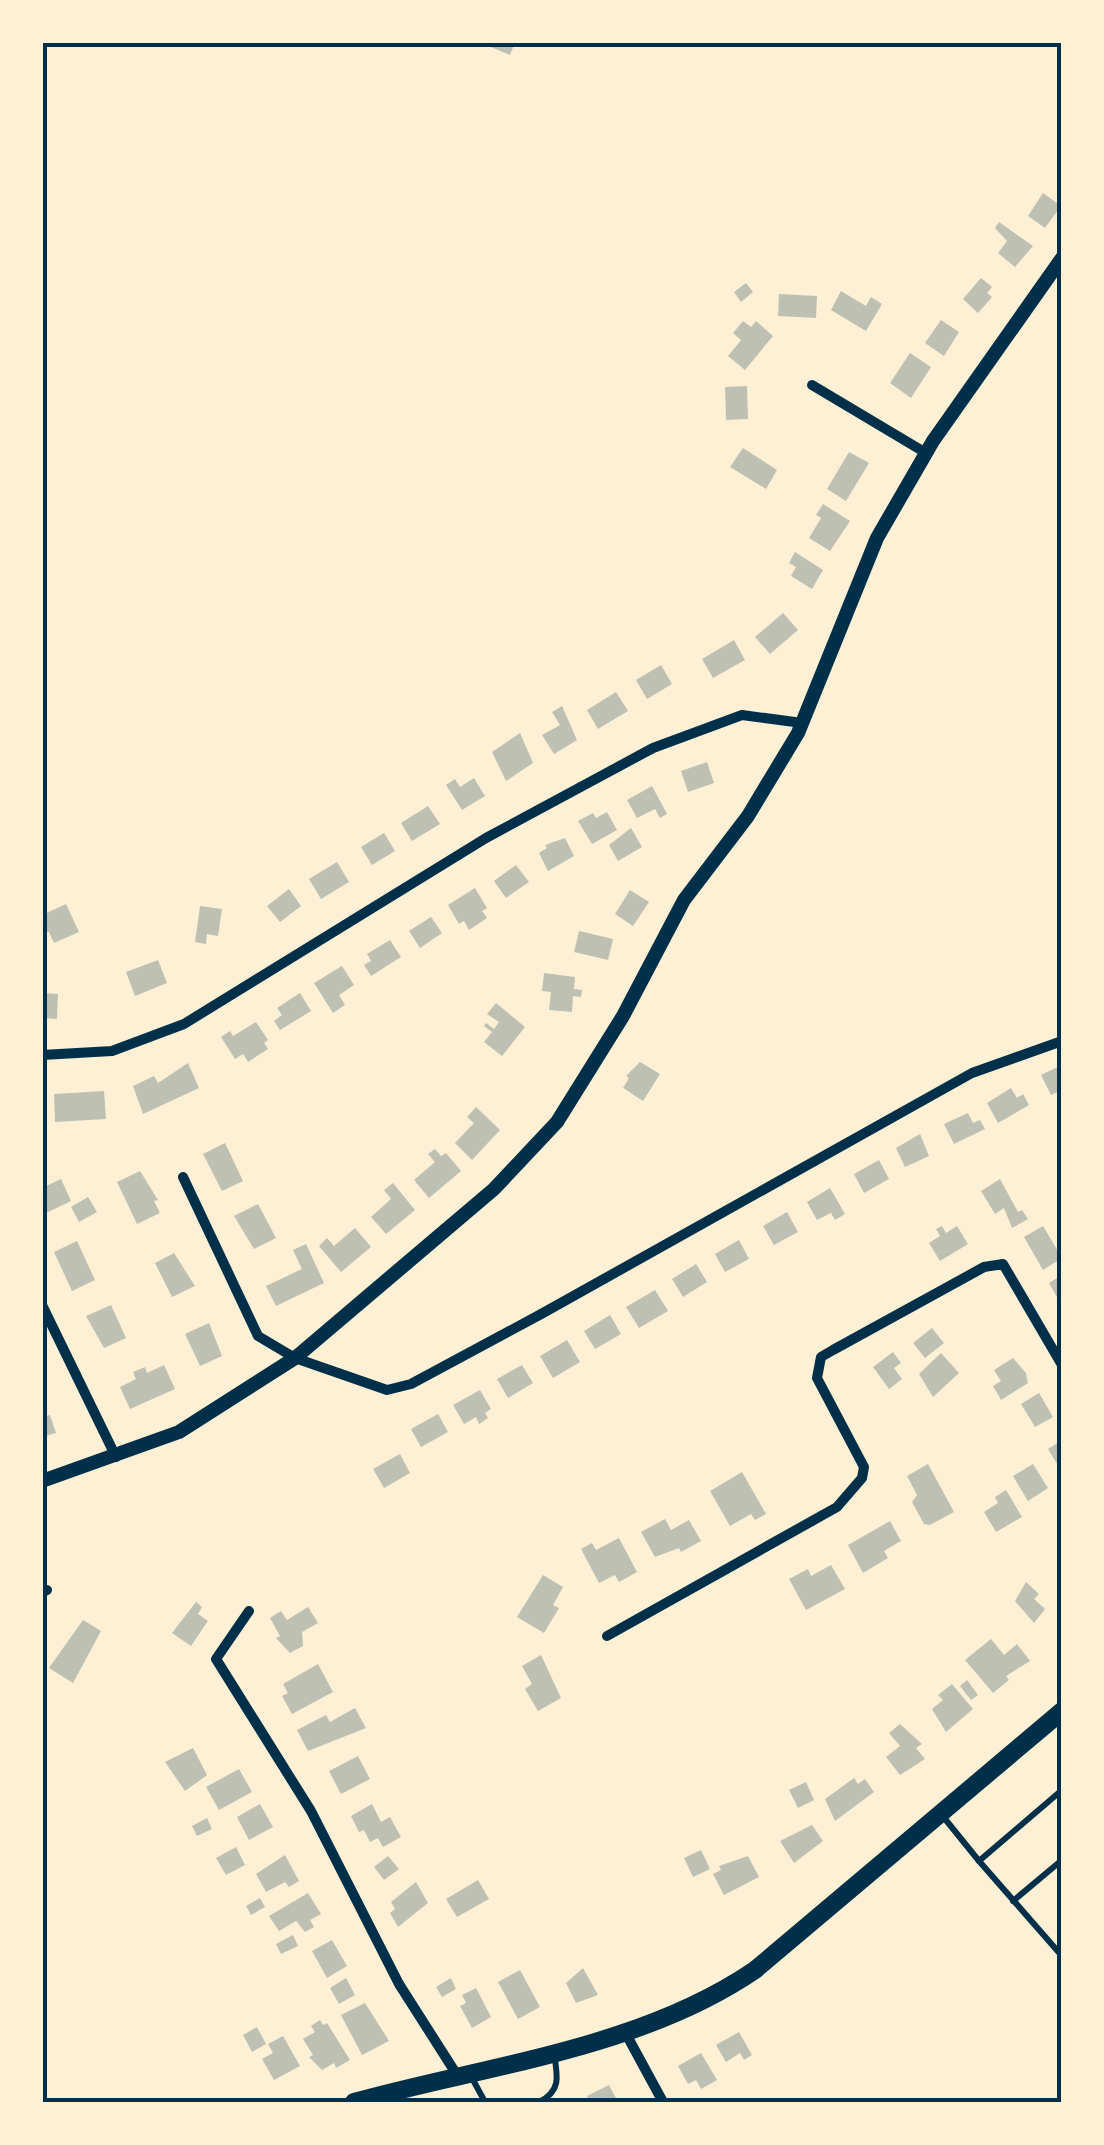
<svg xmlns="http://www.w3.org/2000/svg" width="1104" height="2145" font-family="'Alegreya Sans',sans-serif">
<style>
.building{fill:#bec0b2}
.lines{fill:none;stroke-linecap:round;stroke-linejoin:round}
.service{stroke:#003049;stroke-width:6}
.minor{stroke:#003049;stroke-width:10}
.tertiary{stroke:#003049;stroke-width:14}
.primary{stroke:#003049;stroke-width:18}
.neatline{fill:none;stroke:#003049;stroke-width:4}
</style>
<rect width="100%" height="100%" fill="#fdf0d5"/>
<g class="building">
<path d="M479 42H515L510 55Z"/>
<path d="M1043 193 1061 206 1045 228 1028 216Z"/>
<path d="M999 222 1033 246 1015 267 998 253 1007 241 995 228Z"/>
<path d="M981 278 992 287 987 293 992 297 978 313 963 299Z"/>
<path d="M746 283 753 292 741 302 734 292Z"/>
<path d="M841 291 866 306 871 297 882 304 866 331 831 310Z"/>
<path d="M779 294 817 296 816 318 778 316Z"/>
<path d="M941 320 959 332 944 356 925 343Z"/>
<path d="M743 321 751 327 756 321 773 336 745 370 728 356 741 340 733 333Z"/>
<path d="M910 353 931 367 911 398 890 383Z"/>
<path d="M747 386 748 419 726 420 725 387Z"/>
<path d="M743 448 777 470 766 489 730 467Z"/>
<path d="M849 452 869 463 846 501 827 489Z"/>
<path d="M823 504 850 521 830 551 809 538 821 518 816 515Z"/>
<path d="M795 552 823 570 812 589 791 576 796 567 789 563Z"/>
<path d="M783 613 798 630 770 654 755 637Z"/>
<path d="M734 640 745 660 713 678 702 659Z"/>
<path d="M661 665 672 684 647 699 636 680Z"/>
<path d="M616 692 628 711 598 729 587 710Z"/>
<path d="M562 706 577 740 554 754 542 735 560 725 552 712Z"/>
<path d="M520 733 533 763 506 781 492 752Z"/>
<path d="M707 762 714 783 688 792 681 771Z"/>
<path d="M474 778 485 796 462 810 446 785 455 779 460 787Z"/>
<path d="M652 786 667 814 660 818 655 809 637 818 627 800Z"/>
<path d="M428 806 440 824 412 841 401 823Z"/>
<path d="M607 812 617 830 592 844 578 821 593 813 596 818Z"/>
<path d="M631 828 642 847 618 861 609 845Z"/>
<path d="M384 833 395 851 372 865 361 847Z"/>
<path d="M565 838 574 856 548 871 539 853 547 848 545 845Z"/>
<path d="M337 862 349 882 321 899 309 879Z"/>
<path d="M516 865 529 882 506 898 494 881Z"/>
<path d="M475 888 487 908 482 911 487 918 469 930 464 921 459 924 448 905Z"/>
<path d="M289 889 301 906 280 922 267 906Z"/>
<path d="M630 890 649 902 633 926 615 914Z"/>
<path d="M66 904 79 932 54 943 49 932 42 930V915Z"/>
<path d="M200 906 222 909 218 936 207 934 206 944 195 942Z"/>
<path d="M431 917 442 933 420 948 409 931Z"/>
<path d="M579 931 613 939 608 960 574 952Z"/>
<path d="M390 940 401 957 371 976 364 965 371 961 367 954Z"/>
<path d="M158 960 167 983 135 996 126 972Z"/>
<path d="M342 966 354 985 339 995 345 1005 333 1013 314 983Z"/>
<path d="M544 973 575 977 574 989 582 990 581 997 573 996 572 1012 549 1010 551 992 542 991Z"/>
<path d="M42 993 58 994 57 1019 42 1018Z"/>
<path d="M300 993 311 1011 280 1030 274 1021 282 1015 277 1008Z"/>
<path d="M496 1003 525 1027 502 1056 484 1042 492 1032 484 1026 486 1023 494 1029 499 1022 487 1014Z"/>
<path d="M256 1022 268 1040 264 1043 268 1049 248 1062 243 1054 235 1059 221 1037 230 1031 233 1036Z"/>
<path d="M640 1062 660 1074 643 1101 623 1088 629 1078 626 1076Z"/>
<path d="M188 1063 199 1088 143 1114 133 1086 154 1076 158 1083Z"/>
<path d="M1062 1065V1090L1051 1095 1041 1075Z"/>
<path d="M1011 1088 1017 1098 1023 1094 1029 1105 998 1123 987 1103Z"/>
<path d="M104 1091 106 1119 55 1122 54 1094Z"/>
<path d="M476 1107 500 1130 472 1160 455 1143 474 1123 467 1117Z"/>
<path d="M968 1113 973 1123 980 1120 985 1129 954 1144 944 1124Z"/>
<path d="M920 1134 929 1156 905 1167 896 1148Z"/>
<path d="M225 1143 243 1181 222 1191 203 1154Z"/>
<path d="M435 1149 441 1156 446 1153 461 1171 429 1198 414 1180 435 1162 428 1154Z"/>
<path d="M879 1160 889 1179 864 1193 854 1174Z"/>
<path d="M140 1171 158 1200 154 1201 160 1213 137 1224 117 1182Z"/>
<path d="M61 1179 71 1201 42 1215V1188Z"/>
<path d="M1000 1179 1018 1212 1022 1210 1028 1219 1012 1228 1004 1208 995 1214 981 1191Z"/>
<path d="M393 1183 415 1210 386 1234 371 1217 391 1199 384 1190Z"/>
<path d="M830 1188 845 1214 835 1220 831 1213 817 1220 807 1202Z"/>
<path d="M88 1197 97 1212 79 1222 71 1207Z"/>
<path d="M258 1204 276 1238 254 1249 234 1216Z"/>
<path d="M787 1212 798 1232 774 1245 763 1226Z"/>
<path d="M942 1226 946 1233 957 1226 968 1244 940 1261 929 1243 940 1236 936 1229Z"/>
<path d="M1043 1226 1062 1258 1043 1270 1024 1237Z"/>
<path d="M355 1228 371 1247 341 1272 319 1246 327 1238 334 1246Z"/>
<path d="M739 1240 749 1259 725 1272 715 1254Z"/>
<path d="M77 1241 95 1280 72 1291 54 1252Z"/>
<path d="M306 1244 324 1283 276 1306 266 1286 302 1269 293 1250Z"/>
<path d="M174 1253 195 1286 172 1297 155 1263Z"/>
<path d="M696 1264 707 1282 683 1297 672 1279Z"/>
<path d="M1062 1275V1297L1058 1299 1049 1283Z"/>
<path d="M655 1290 668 1311 639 1328 626 1307Z"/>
<path d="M111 1305 126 1338 104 1348 86 1316Z"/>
<path d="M610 1315 621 1334 595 1349 584 1331Z"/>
<path d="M209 1323 222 1356 200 1366 185 1334Z"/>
<path d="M932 1328 944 1343 925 1358 913 1343Z"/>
<path d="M567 1340 580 1362 553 1378 540 1356Z"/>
<path d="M893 1352 901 1363 894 1368 902 1379 889 1389 873 1367Z"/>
<path d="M941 1353 959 1373 933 1397 919 1374Z"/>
<path d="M1013 1358 1026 1373 1028 1383 1001 1400 993 1386 1001 1381 994 1370Z"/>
<path d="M164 1365 175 1389 130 1409 120 1387 136 1379 133 1372 145 1367 147 1373Z"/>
<path d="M522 1365 533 1383 508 1398 497 1379Z"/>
<path d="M480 1390 491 1409 485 1413 488 1418 479 1424 476 1417 464 1424 453 1405Z"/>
<path d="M1039 1393 1053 1417 1035 1427 1021 1404Z"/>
<path d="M438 1414 448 1432 421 1447 411 1429Z"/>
<path d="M50 1415 56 1433 42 1437V1417Z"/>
<path d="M1062 1440V1472L1048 1449Z"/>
<path d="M400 1454 410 1473 384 1488 373 1469Z"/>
<path d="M928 1464 954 1512 930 1525 924 1524 912 1502 917 1495 907 1476Z"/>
<path d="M1033 1464 1048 1488 1028 1501 1013 1476Z"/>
<path d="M742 1472 766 1514 755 1520 751 1514 730 1526 710 1491Z"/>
<path d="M1006 1490 1022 1517 996 1532 984 1512 998 1503 995 1497Z"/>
<path d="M665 1519 671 1530 689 1520 701 1541 681 1552 679 1548 655 1557 641 1532Z"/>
<path d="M890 1521 901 1541 884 1551 888 1558 863 1573 848 1545Z"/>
<path d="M619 1538 637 1572 619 1582 615 1575 599 1583 581 1549 592 1543 596 1550Z"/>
<path d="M831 1565 845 1589 806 1610 789 1579 808 1569 811 1576Z"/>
<path d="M543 1575 563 1587 553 1605 559 1608 544 1633 517 1617Z"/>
<path d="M1026 1582 1039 1594 1034 1599 1045 1609 1034 1623 1015 1601Z"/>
<path d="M196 1602 202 1607 198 1614 208 1621 191 1646 172 1633Z"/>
<path d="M308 1607 318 1623 302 1632 303 1646 290 1653 276 1638 280 1636 270 1618 281 1611 287 1620Z"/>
<path d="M83 1620 101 1631 73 1683 49 1668Z"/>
<path d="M991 1639 1004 1655 1017 1644 1030 1661 1006 1676 1009 1680 993 1693 965 1660Z"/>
<path d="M541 1655 561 1698 538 1711 525 1689 532 1684 522 1666Z"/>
<path d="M318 1664 333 1692 292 1714 282 1696 288 1693 283 1684Z"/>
<path d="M967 1680 978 1695 971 1700 960 1686Z"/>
<path d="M952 1684 973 1709 946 1732 932 1709 943 1700 938 1695Z"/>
<path d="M355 1708 366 1728 308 1751 297 1730 326 1715 330 1722Z"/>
<path d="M900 1724 922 1744 916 1748 925 1759 900 1775 886 1757 900 1746 889 1733Z"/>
<path d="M193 1748 207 1775 185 1791 165 1762Z"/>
<path d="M358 1756 370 1779 341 1794 329 1771Z"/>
<path d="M239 1769 252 1792 219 1810 206 1787Z"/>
<path d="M854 1778 858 1784 865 1779 874 1792 835 1821 825 1799Z"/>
<path d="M806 1782 814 1800 798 1808 789 1790Z"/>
<path d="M260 1804 273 1827 249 1840 237 1817Z"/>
<path d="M372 1804 381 1822 390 1817 401 1837 383 1847 378 1838 370 1842 364 1830 359 1832 351 1816Z"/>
<path d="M207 1818 212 1829 197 1836 192 1826Z"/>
<path d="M812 1825 823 1841 794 1863 780 1841Z"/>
<path d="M236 1847 245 1865 226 1875 216 1858Z"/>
<path d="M701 1850 710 1869 693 1877 684 1858Z"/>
<path d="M285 1855 299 1881 289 1887 285 1882 266 1892 256 1874Z"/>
<path d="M388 1856 399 1869 384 1880 374 1867Z"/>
<path d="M748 1856 759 1877 724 1895 713 1874 721 1870 719 1866Z"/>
<path d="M478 1880 489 1899 457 1917 446 1899Z"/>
<path d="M416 1882 428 1903 398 1927 390 1913 395 1909 391 1902Z"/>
<path d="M308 1893 321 1914 310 1920 314 1927 305 1932 296 1921 279 1931 269 1916Z"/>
<path d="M260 1898 265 1907 251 1915 246 1906Z"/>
<path d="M293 1935 298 1946 281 1954 276 1944Z"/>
<path d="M332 1940 347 1966 327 1978 312 1951Z"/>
<path d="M583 1968 598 1995 576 2003 566 1983Z"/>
<path d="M520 1970 540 2007 518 2019 498 1982Z"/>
<path d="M346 1978 355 1995 339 2004 330 1988Z"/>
<path d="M451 1978 456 1989 442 1997 436 1987Z"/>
<path d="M476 1988 491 2017 472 2028 460 2006 466 2003 462 1995Z"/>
<path d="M365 2003 389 2041 362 2055 341 2015Z"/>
<path d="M320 2020 323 2025 327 2023 350 2060 336 2068 334 2063 322 2070 309 2057 313 2055 303 2039 315 2032 311 2026Z"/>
<path d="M257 2027 266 2044 252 2052 243 2035Z"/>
<path d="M739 2032 752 2055 744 2060 740 2053 726 2062 716 2045Z"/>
<path d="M283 2036 300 2066 274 2080 262 2059 273 2053 268 2044Z"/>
<path d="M701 2053 717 2080 701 2089 696 2080 688 2084 678 2066Z"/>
<path d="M609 2085 618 2102H590L587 2096Z"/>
</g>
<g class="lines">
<g class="service">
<path d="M941 1814 979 1861 1062 1790"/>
<path d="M979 1861 1062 1956"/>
<path d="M1013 1901 1062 1860"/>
<path d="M472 2078 485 2102"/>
<path d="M539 2102C561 2091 558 2077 554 2054"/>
</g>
<g class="minor">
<path d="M812 385 926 453"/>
<path d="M42 1055 112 1051 184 1024 486 838 653 748 742 715 802 723"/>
<path d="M183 1177 258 1336 295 1358 387 1390 411 1384 543 1313 972 1073 1062 1041"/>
<path d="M42 1305 116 1457"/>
<path d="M42 1592 47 1590"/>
<path d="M249 1611 216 1659 311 1811 399 1984 457 2075"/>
<path d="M607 1636 837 1507 862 1478 864 1467 817 1378 821 1357 833 1350 984 1267 1003 1264 1062 1365"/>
<path d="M625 2032 663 2102"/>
</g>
<path class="tertiary" d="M42 1481 179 1432 295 1358 494 1189 557 1122 623 1016 684 900 748 816 798 733 877 538 933 441 1062 258"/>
<path class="primary" d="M354 2102C487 2065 639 2049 755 1970L1062 1711"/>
</g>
<rect width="1104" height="2145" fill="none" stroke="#fdf0d5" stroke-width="90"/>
<rect x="45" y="45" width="1014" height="2055" class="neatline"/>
</svg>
